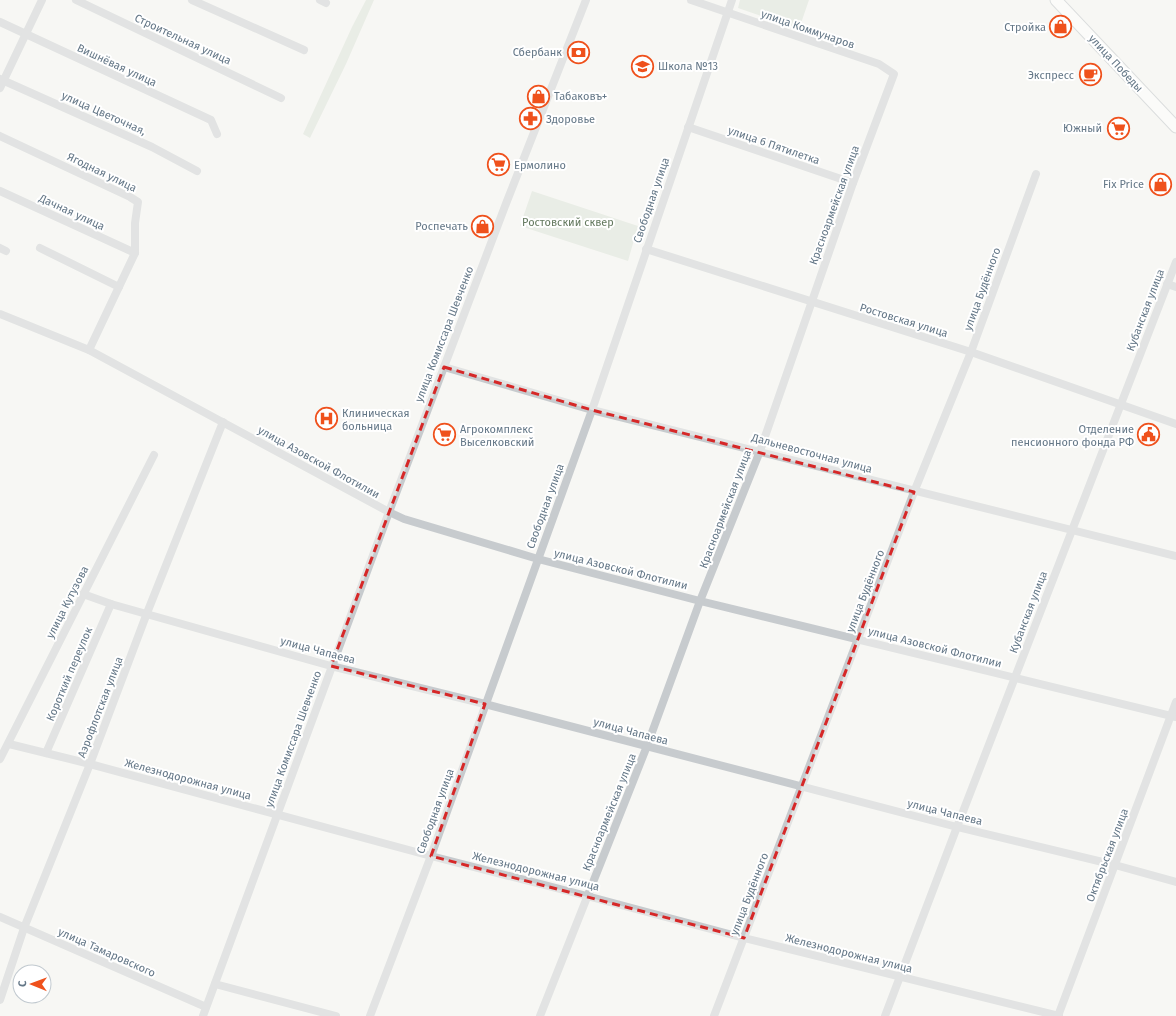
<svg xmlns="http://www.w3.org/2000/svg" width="1176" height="1016" font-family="'Fira Sans',sans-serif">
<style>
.green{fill:#d8e0d5}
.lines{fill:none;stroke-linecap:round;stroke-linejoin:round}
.secondary-casing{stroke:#b9bec3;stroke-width:13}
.street{stroke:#c7cbce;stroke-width:8}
.secondary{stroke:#fff;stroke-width:11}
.marked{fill:none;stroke:#d62828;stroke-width:3;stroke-dasharray:8 5;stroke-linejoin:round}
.labels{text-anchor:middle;stroke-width:4;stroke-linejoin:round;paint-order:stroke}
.poi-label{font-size:11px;fill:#647787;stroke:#fff;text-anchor:end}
.street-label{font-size:11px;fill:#647787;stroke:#fff}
.park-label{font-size:11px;fill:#64795f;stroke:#fff}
</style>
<rect width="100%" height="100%" fill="#f7f7f4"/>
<g class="green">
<path d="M366 0H374L346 64 310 138 303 134 352 27Z"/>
<path d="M740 0H809L799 29 738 8Z"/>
<path d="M532 191 638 226 628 261 520 226Z"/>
</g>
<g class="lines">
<defs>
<path id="secondary" d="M1056 0 1176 127"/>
</defs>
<use href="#secondary" class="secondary-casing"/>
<g class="street">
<path d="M76 0 281 98"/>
<path d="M192 0 304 50"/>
<path d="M320 0 326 3"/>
<path d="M0 22 211 120 217 134"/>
<path d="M0 79 152 147 197 171"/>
<path d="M0 88 42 0"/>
<path d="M688 127 853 183"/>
<path d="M0 136 130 197 138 202 135 223V253L89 350"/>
<path d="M0 191 135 253"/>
<path d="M0 248 6 251"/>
<path d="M40 248 119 287"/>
<path d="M646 249 971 352 1176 424"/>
<path d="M1167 284 1176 287"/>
<path d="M0 314 89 350 389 512 404 519 538 559 700 601 1176 717"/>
<path d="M444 367 592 410 1176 556"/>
<path d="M83 594 111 604 331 666 485 704 957 827 1115 865 1176 882"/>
<path d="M9 744 90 764 431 856 587 896 744 938 1059 1016"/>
<path d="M46 753 111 604"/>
<path d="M0 759 154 455"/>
<path d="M0 917 206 1007"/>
<path d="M215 984 336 1016"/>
<path d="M0 1000 24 928 90 764 147 613 223 422"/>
<path d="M203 1016 389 512 507 201 586 0"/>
<path d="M370 1016 431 856 592 410 732 0"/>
<path d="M540 1016 647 746 700 601 760 451 853 183 894 74 879 64 691 0"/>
<path d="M714 1016 914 492 971 352 1036 174"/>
<path d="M885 1016 957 827 1176 262"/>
<path d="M1058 1016 1176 702"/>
</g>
<use href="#secondary" class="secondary"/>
</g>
<path d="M0 0H1176V1016H0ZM444 367 592 410 914 492 744 938 431 856 485 704 331 666Z" fill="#f7f7f4" fill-opacity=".55" fill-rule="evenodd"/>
<path class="marked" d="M444 367 592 410 914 492 744 938 431 856 485 704 331 666Z"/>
<defs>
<symbol id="shop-ring" viewBox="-11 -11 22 22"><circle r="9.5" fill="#fff" stroke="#ef511c" stroke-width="1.5"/><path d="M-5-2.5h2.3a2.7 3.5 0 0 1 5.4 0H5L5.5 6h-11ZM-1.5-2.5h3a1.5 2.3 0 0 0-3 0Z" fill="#ef511c"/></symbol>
<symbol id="bank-ring" viewBox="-11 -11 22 22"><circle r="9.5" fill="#fff" stroke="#ef511c" stroke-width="1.5"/><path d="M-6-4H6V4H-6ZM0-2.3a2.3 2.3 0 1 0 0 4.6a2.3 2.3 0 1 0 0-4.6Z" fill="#ef511c"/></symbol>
<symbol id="school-ring" viewBox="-11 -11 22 22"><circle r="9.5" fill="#fff" stroke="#ef511c" stroke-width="1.5"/><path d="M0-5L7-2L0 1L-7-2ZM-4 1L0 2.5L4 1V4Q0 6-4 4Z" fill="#ef511c"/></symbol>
<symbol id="cafe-ring" viewBox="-11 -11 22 22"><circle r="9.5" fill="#fff" stroke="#ef511c" stroke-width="1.5"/><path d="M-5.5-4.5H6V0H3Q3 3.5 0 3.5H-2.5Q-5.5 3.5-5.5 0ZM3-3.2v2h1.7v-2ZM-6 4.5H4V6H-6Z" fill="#ef511c"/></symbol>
<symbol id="pharmacy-ring" viewBox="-11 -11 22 22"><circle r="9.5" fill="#fff" stroke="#ef511c" stroke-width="1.5"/><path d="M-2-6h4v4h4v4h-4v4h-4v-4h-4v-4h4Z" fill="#ef511c"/></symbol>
<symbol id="supermarket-ring" viewBox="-11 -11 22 22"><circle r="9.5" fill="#fff" stroke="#ef511c" stroke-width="1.5"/><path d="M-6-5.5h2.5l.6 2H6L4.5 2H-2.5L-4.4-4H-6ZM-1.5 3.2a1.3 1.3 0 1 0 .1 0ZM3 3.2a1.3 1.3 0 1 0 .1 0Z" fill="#ef511c"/></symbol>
<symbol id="hospital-ring" viewBox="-11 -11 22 22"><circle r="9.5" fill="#fff" stroke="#ef511c" stroke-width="1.5"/><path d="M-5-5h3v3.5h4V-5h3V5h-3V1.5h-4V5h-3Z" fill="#ef511c"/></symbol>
<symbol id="civic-ring" viewBox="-11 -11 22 22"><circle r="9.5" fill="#fff" stroke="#ef511c" stroke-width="1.5"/><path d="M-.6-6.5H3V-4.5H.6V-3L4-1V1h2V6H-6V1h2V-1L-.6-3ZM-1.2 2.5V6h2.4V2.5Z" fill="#ef511c"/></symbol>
</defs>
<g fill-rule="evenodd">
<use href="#shop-ring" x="1048" y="14" width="25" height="25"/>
<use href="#bank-ring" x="566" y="40" width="25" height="25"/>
<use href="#school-ring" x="630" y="54" width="25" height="25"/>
<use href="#cafe-ring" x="1078" y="62" width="25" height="25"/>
<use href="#shop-ring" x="526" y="84" width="25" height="25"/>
<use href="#pharmacy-ring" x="518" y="106" width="25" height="25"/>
<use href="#supermarket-ring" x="1106" y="116" width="25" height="25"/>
<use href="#supermarket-ring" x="486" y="152" width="25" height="25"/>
<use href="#shop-ring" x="1148" y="172" width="25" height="25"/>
<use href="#shop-ring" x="470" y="214" width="25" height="25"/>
<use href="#hospital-ring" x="314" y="406" width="25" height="25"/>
<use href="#supermarket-ring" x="432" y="422" width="25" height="25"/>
<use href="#civic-ring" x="1136" y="422" width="25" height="25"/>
</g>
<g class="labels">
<g class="poi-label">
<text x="1046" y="31">Стройка</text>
<text x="562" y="56">Сбербанк</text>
<text x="658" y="70" text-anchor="start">Школа №13</text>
<text x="1074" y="79">Экспресс</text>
<text x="554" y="100" text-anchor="start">Табаковъ+</text>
<text x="546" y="123" text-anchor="start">Здоровье</text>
<text x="1102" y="132">Южный</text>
<text x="514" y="169" text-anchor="start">Ермолино</text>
<text x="1144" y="188">Fix Price</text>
<text x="468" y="230">Роспечать</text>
<text x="342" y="417" text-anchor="start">Клиническая<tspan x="342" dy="13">больница</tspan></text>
<text x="460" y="433" text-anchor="start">Агрокомплекс<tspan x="460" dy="13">Выселковский</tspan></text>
<text x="1134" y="433">Отделение<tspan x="1134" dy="13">пенсионного фонда РФ</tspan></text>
</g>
<g class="street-label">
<text transform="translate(808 29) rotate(19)" y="4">улица Коммунаров</text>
<text transform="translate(183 39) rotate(25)" y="4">Строительная улица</text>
<text transform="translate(1116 63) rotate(47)" y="4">улица Победы</text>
<text transform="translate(117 65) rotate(25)" y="4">Вишнёвая улица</text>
<text transform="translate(104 113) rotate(24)" y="4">улица Цветочная,</text>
<text transform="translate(774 145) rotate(19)" y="4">улица 6 Пятилетка</text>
<text transform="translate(102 172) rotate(26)" y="4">Ягодная улица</text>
<text transform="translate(651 200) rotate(-71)" y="4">Свободная улица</text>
<text transform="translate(834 205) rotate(-70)" y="4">Красноармейская улица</text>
<text transform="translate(72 212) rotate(25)" y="4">Дачная улица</text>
<text transform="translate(982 289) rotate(-70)" y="4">улица Будённого</text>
<text transform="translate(1145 310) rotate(-69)" y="4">Кубанская улица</text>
<text transform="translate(904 320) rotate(17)" y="4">Ростовская улица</text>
<text transform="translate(444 334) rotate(-69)" y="4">улица Комиссара Шевченко</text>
<text transform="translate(812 453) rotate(15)" y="4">Дальневосточная улица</text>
<text transform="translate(319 462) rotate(29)" y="4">улица Азовской Флотилии</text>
<text transform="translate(545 506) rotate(-70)" y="4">Свободная улица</text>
<text transform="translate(725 509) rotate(-69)" y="4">Красноармейская улица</text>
<text transform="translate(621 569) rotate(14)" y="4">улица Азовской Флотилии</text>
<text transform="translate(865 591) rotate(-69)" y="4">улица Будённого</text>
<text transform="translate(67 602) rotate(-63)" y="4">улица Кутузова</text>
<text transform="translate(1028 612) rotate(-69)" y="4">Кубанская улица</text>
<text transform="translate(935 647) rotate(14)" y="4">улица Азовской Флотилии</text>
<text transform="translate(318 650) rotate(15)" y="4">улица Чапаева</text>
<text transform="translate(69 674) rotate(-67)" y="4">Короткий переулок</text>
<text transform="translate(100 707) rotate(-69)" y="4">Аэрофлотская улица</text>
<text transform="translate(631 731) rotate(15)" y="4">улица Чапаева</text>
<text transform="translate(293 739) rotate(-70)" y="4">улица Комиссара Шевченко</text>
<text transform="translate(188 779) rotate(15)" y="4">Железнодорожная улица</text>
<text transform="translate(435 811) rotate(-70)" y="4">Свободная улица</text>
<text transform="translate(609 812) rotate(-68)" y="4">Красноармейская улица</text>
<text transform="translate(945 812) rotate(14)" y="4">улица Чапаева</text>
<text transform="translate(1107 855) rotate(-69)" y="4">Октябрьская улица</text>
<text transform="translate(536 871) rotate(14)" y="4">Железнодорожная улица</text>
<text transform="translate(749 894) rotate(-69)" y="4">улица Будённого</text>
<text transform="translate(107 952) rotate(24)" y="4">улица Тамаровского</text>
<text transform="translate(849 953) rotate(14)" y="4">Железнодорожная улица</text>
</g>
<g class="park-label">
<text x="568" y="226">Ростовский сквер</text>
</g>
</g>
<g transform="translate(32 984) rotate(271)"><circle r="19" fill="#ffffff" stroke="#c1c9cf"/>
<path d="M0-3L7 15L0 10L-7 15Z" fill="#ef511c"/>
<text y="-6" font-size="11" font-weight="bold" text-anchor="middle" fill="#647787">С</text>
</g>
</svg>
